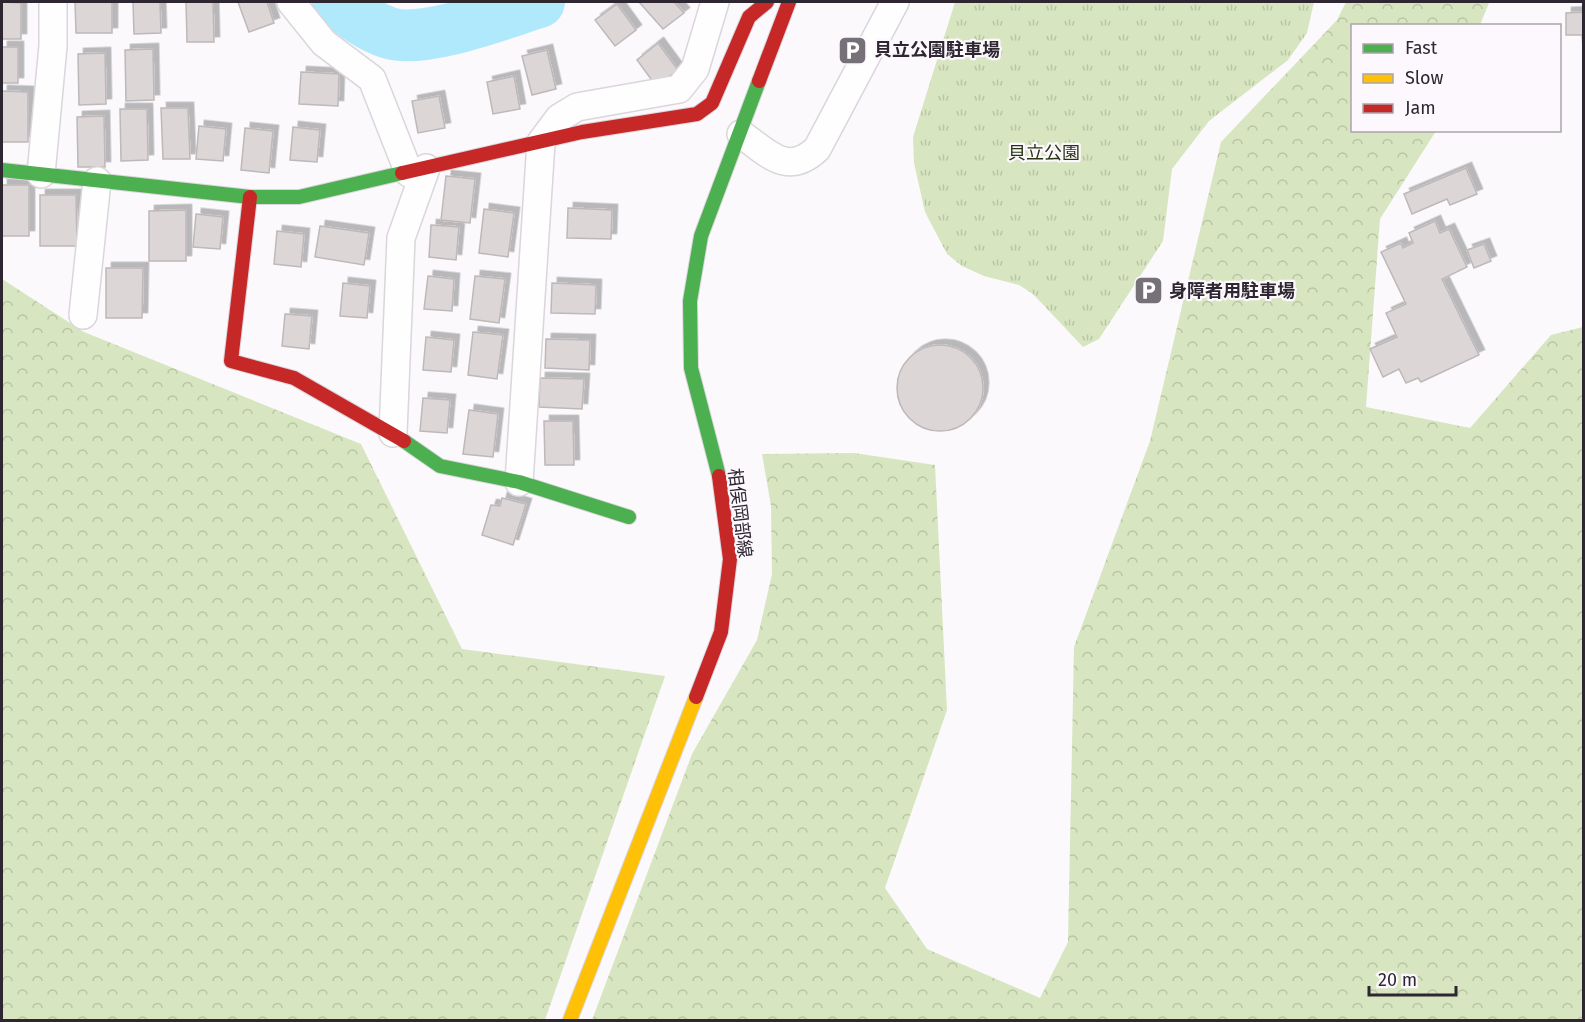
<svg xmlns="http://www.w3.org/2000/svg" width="1585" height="1022" font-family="'Fira Sans','Noto Sans JP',sans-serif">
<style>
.forest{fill:url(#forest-crowns)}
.park{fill:url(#park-tufts)}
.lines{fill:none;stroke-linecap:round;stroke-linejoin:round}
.river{stroke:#afe9fb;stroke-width:52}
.building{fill:#ddd6d7;stroke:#beb8b9;stroke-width:1.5;filter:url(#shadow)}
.street-casing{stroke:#dad6dc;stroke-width:30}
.fast-casing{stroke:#dad6dc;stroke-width:16}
.slow-casing{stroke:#dad6dc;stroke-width:16}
.jam-casing{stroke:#dad6dc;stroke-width:16}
.street{stroke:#fefeff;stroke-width:27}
.fast{stroke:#4caf50;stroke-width:14}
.slow{stroke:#ffc107;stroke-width:14}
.jam{stroke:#c62828;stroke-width:14}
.labels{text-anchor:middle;stroke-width:4.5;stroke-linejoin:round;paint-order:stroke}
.poi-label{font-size:18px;font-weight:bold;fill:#2e2731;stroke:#fcf8fd;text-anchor:start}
.park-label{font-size:18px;fill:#283513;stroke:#fcf8fd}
.street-label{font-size:18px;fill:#2e2731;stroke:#fcf8fd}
</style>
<defs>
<pattern id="forest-crowns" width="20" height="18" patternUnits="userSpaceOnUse" patternTransform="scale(1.5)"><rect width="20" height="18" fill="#d7e6c0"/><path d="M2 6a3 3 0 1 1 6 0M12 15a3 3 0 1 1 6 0" fill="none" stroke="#b9c5a5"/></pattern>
<pattern id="park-tufts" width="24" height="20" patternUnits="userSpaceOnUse" patternTransform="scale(1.5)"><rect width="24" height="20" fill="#d7e6c0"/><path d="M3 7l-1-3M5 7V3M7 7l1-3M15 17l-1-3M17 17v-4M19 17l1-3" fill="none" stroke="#b9c5a5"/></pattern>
<filter id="shadow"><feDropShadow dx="5.5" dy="-5.5" stdDeviation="0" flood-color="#0004"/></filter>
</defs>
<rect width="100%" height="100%" fill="#fbf9fc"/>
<g class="forest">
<path d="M1346 2 1489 3 1480 25 1352 26V130L1436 131 1380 219 1366 407 1470 428 1551 335 1583 327V1020H592L692 754 757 640 772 574 771 506 762 454 854 453 935 465 947 710 885 888 927 949 1040 998 1068 942 1074 647 1150 441 1221 142 1337 20Z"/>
<path d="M2 279 84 332 361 444 462 649 665 676 545 1020H2Z"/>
</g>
<path class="park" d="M955 2H1314L1307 33 1288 60 1209 121 1172 169 1163 241 1099 339 1083 347 1033 294 1019 285 984 276 962 266 947 254 925 212 914 163 913 137Z"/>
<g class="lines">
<path class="river" d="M338 2C353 14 370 27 389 33 424 44 504 13 539 2"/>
</g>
<g class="building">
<path d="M2 2 21 3V39H2Z"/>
<path d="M75 2H112V33H76Z"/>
<path d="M133 2H160L161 33 134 34Z"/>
<path d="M186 2H213L214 42H187Z"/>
<path d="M238 2H267L274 23 249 32Z"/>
<path d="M639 2H674L684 13 663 29Z"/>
<path d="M617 4 636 30 615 46 595 20Z"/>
<path d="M1584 12V47H1583L1582 35H1566V13Z"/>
<path d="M658 43 678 70 656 86 637 60Z"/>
<rect x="2" y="47" width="16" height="36"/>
<path d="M153 49 154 100 126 101 125 50Z"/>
<path d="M547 50 556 89 532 95 522 56Z"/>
<path d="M105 53 106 104 79 105 78 54Z"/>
<path d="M301 72 339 74 338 106 299 104Z"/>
<path d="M514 76 520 109 493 114 487 82Z"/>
<path d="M2 91 28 92V142H2Z"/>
<path d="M439 96 445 128 418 133 412 101Z"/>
<path d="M161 108H188L190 159H163Z"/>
<path d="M120 109H147L148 160 121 161Z"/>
<path d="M104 116 105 167H78L77 117Z"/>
<path d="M199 126 226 129 223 161 196 159Z"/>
<path d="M293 127 320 130 317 162 290 160Z"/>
<path d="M245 128 273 131 269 173 241 170Z"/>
<path d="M1466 168 1477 194 1450 205 1447 199 1412 214 1404 194Z"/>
<path d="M446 176 475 179 470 223 441 220Z"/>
<rect x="2" y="185" width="27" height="51"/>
<path d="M40 195H76L77 246H40Z"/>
<path d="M568 208 612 210 611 239 567 238Z"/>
<path d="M484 209 514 213 508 257 479 253Z"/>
<path d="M186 210V261H149V211Z"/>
<path d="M196 214 223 217 220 249 193 247Z"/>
<path d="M1435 221 1440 233 1449 229 1467 267 1442 279 1479 355 1421 382 1418 378 1406 383 1399 369 1383 377 1370 349 1397 337 1386 313 1406 304 1381 252 1401 243 1403 248 1413 243 1409 233Z"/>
<path d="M431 225 459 227 456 260 429 257Z"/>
<path d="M320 226 369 233 364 265 315 257Z"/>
<path d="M277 231 304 234 301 267 274 264Z"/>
<path d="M1484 244 1491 261 1474 268 1467 250Z"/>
<path d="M106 268H143L142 318H106Z"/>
<path d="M428 276 454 279 452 311 424 309Z"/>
<path d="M475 276 505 279 499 323 470 319Z"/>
<path d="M343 283 370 286 367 318 340 316Z"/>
<path d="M552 283 596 285 595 314 551 313Z"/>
<path d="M285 314 312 316 309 349 282 346Z"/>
<path d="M473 332 503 335 497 379 468 375Z"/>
<path d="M426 337 454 340 451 372 423 370Z"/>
<path d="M546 339 590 340 589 370 545 368Z"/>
<circle cx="940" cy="388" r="43"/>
<path d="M540 378 584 379 582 409 539 407Z"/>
<path d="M423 398 450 400 447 433 420 431Z"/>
<path d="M469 410 498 414 493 457 463 454Z"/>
<path d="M544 421H573L574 465H545Z"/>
<path d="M502 498 526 504 513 545 482 535 491 505 500 506Z"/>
</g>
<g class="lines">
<defs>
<g id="street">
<path d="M291 2 324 43 372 79 409 173"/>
<path d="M741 134C768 153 787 177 817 149L895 2"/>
<path d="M41 174 53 46V2"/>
<path d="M83 315 97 181"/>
<path d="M393 433 401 238 426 168"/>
<path d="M519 482 541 142 559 118 577 107 679 89 695 69 715 2"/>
</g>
<g id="fast">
<path d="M2 170 250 197H299L402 173"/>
<path d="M404 441 440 466 519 482 629 517"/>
<path d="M719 476 691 368 690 301 701 236 759 81"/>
</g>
<path id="slow" d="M570 1020 696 697"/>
<g id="jam">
<path d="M759 81 789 2"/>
<path d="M402 173 582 132 697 114 712 103 749 17 767 2"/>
<path d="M250 197 231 361 294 378 404 441"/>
<path d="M696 697 721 632 730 559 719 476"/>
</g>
</defs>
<use href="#street" class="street-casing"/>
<use href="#fast" class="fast-casing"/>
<use href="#slow" class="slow-casing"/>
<use href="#jam" class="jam-casing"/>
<use href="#street" class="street"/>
<use href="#fast" class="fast"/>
<use href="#slow" class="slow"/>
<use href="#jam" class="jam"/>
</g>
<defs>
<symbol id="parking-square" viewBox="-11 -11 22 22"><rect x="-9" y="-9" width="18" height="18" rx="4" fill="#767078" stroke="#fcf8fd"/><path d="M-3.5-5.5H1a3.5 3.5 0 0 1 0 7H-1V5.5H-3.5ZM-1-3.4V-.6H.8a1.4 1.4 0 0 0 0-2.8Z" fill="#fff"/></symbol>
</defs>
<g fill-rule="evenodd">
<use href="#parking-square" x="836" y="34" width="33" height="33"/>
<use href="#parking-square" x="1132" y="274" width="33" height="33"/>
</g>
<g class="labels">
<g class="poi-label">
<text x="874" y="56">貝立公園駐車場</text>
<text x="1169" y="297">身障者用駐車場</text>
</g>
<g class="park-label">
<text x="1044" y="159">貝立公園</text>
</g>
<g class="street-label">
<text transform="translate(740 513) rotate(83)" y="6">相俣岡部線</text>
</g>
</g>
<rect width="1585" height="1022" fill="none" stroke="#2e2731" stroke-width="6"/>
<rect x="1351" y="24" width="210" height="108" fill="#fcf8fd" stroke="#aaa4ab" stroke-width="1.5"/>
<rect x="1363" y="44" width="30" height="9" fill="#4caf50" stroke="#aaa4ab" stroke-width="1.5"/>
<text x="1405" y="54" font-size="18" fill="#2e2731">Fast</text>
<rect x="1363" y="74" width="30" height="9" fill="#ffc107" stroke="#aaa4ab" stroke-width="1.5"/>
<text x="1405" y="84" font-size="18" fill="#2e2731">Slow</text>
<rect x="1363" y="104" width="30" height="9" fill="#c62828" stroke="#aaa4ab" stroke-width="1.5"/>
<text x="1405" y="114" font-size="18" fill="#2e2731">Jam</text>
<path d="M1369 986v9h87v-9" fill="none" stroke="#2e2731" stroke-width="3"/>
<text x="1378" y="986" font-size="18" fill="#2e2731" stroke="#fcf8fd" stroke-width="4.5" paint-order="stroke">20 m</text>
</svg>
